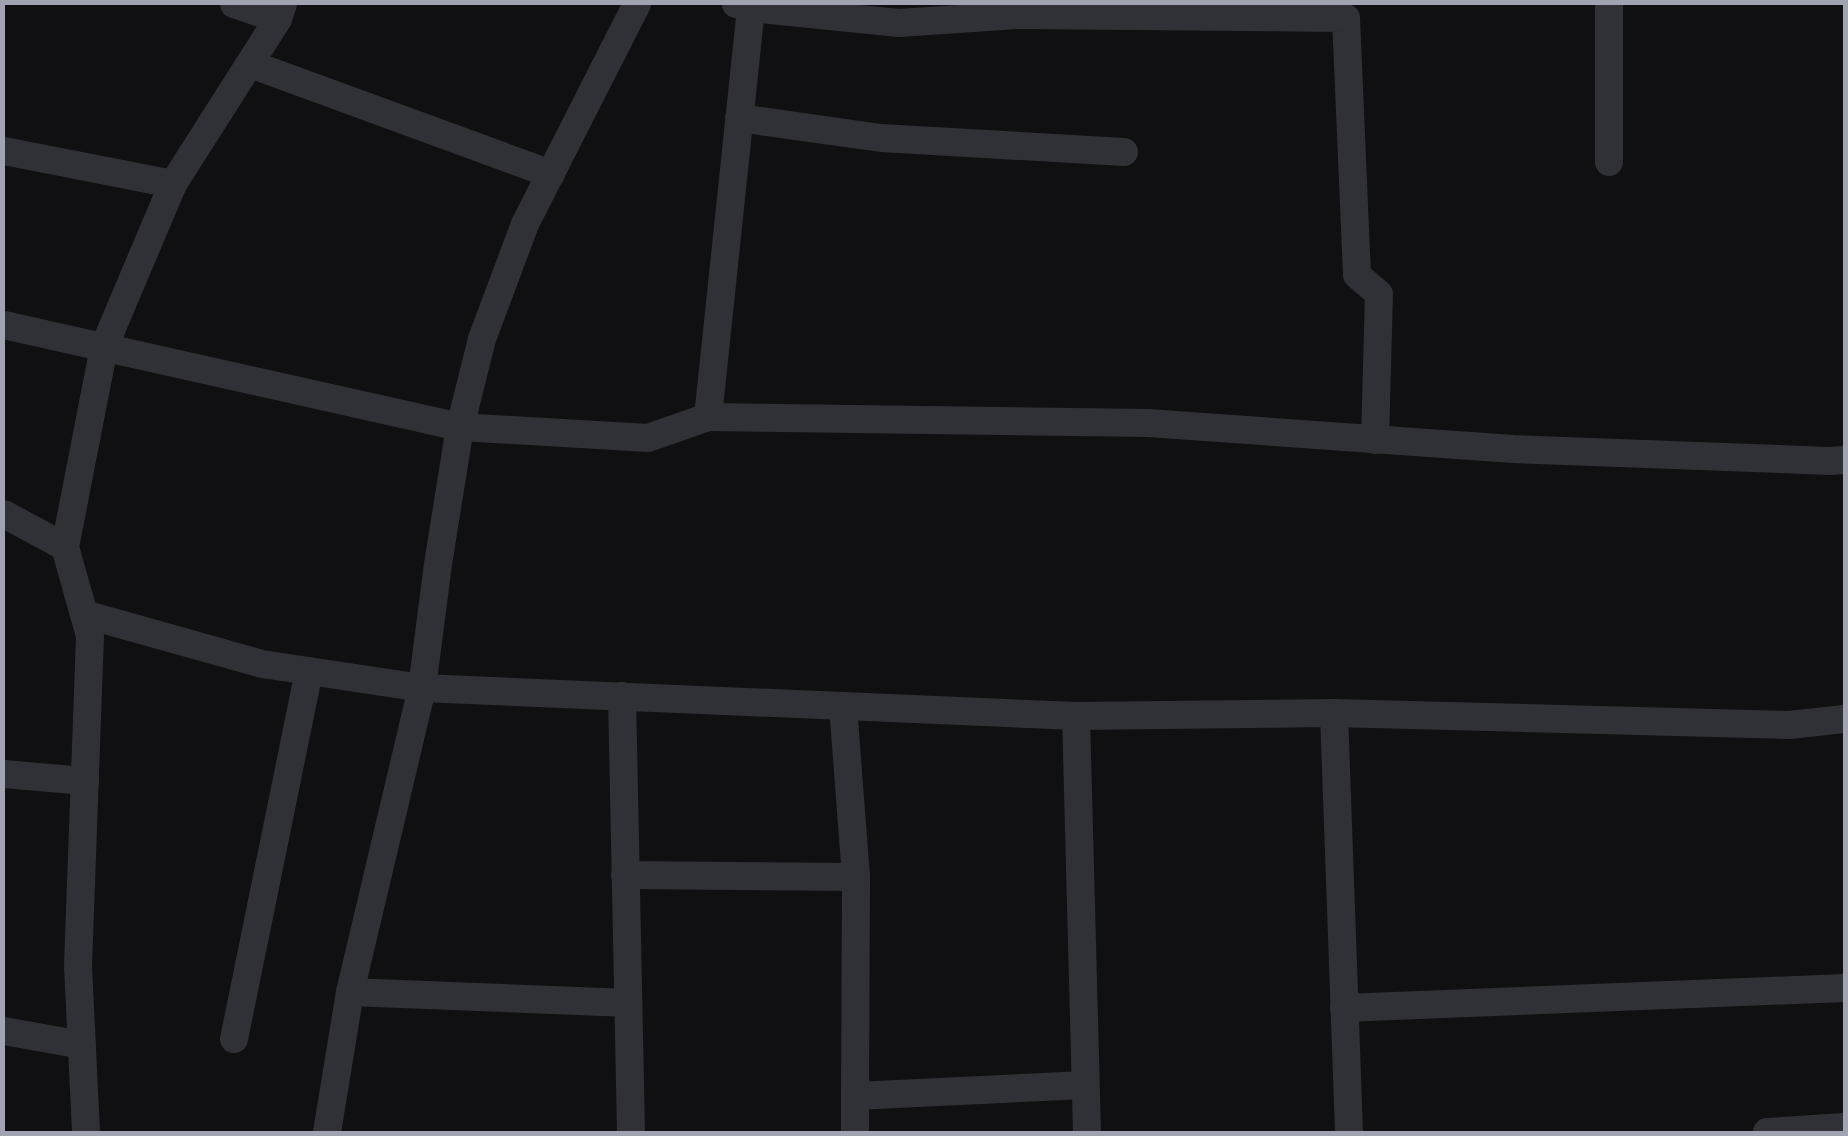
<svg xmlns="http://www.w3.org/2000/svg" width="1848" height="1136" font-family="Overpass,sans-serif">
<style>
.lines{fill:none;stroke-linecap:round;stroke-linejoin:round}
.minor{stroke:#303136;stroke-width:28}
</style>
<rect width="100%" height="100%" fill="#100f11"/>
<g class="lines">
<g class="minor">
<path d="M234 4 278 19"/>
<path d="M637 4 525 224 482 339 460 427 438 564 422 688 1076 716 1087 1132"/>
<path d="M736 4 751 8 708 417 1148 423 1513 449 1830 461 1844 460"/>
<path d="M1609 4V162"/>
<path d="M751 8 899 23 1019 15V4"/>
<path d="M1019 15 1346 18 1357 275 1379 294 1375 440"/>
<path d="M250 64 551 174"/>
<path d="M739 118 881 138 1124 152"/>
<path d="M4 151 173 184"/>
<path d="M4 325 460 427 648 438 708 417"/>
<path d="M4 514 65 547"/>
<path d="M84 614 262 664 422 688 350 992 327 1132"/>
<path d="M622 696 631 1132"/>
<path d="M843 706 856 877"/>
<path d="M1076 716 1334 713"/>
<path d="M4 774 85 781"/>
<path d="M625 875 856 877 855 1096"/>
<path d="M350 992 628 1003"/>
<path d="M1344 1008 1844 988"/>
<path d="M4 1031 82 1045"/>
<path d="M234 1039 309 671"/>
<path d="M86 1132 78 966 90 636 65 547 104 347 173 184 278 19 283 4"/>
<path d="M855 1132V1096L1085 1085"/>
<path d="M1349 1132 1334 713 1789 725 1844 719"/>
<path d="M1767 1132 1844 1127"/>
</g>
</g>
<rect width="1848" height="1136" fill="none" stroke="#a0a4b2" stroke-width="10"/>
</svg>
